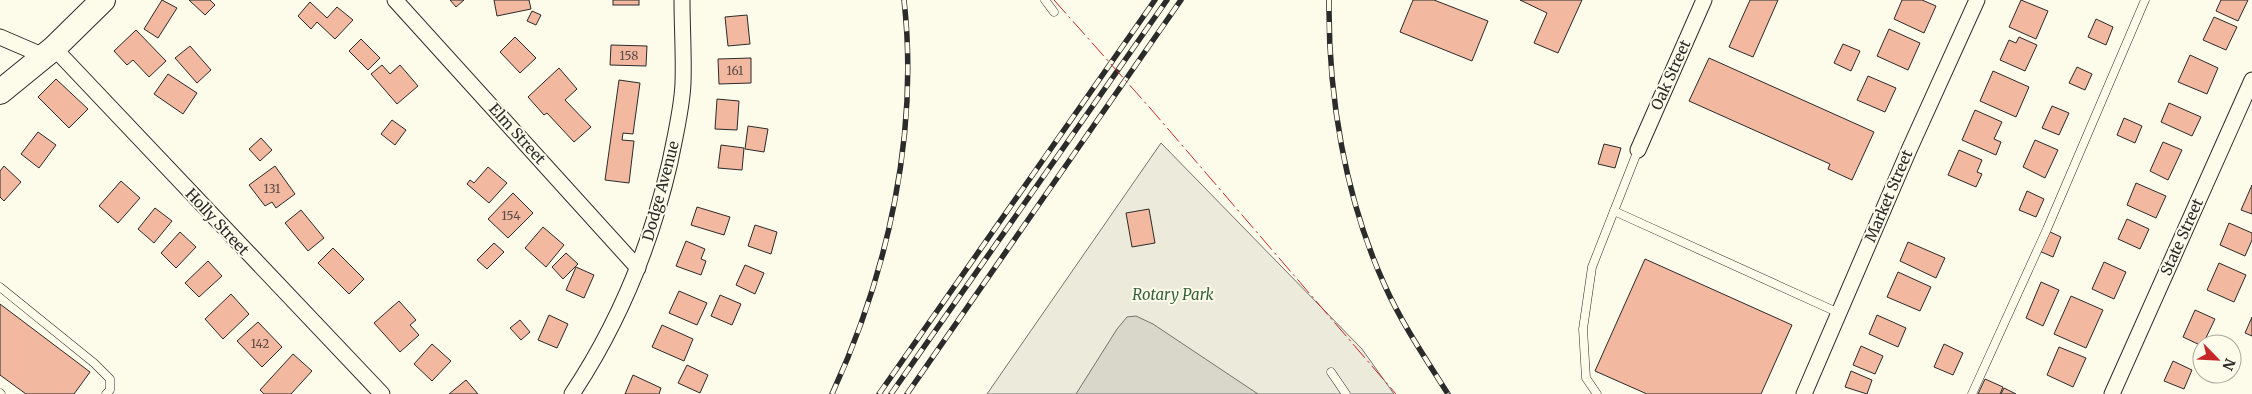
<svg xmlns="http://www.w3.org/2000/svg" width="2252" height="394" font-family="Merriweather,serif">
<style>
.green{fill:#ecebdb;stroke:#74746e}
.water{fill:#d8d7c9;stroke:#74746e}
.building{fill:#f2b8a0;stroke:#2b2b2b}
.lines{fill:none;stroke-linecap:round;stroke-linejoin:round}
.lane-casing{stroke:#2b2b2b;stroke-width:9}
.street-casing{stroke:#2b2b2b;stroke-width:17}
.primary-casing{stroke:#2b2b2b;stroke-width:26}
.lane{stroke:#fdfbea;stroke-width:8}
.street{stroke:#fdfbea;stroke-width:15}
.primary{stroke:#fdfbea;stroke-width:24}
.rail-casing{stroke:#2b2b2b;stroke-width:5.5}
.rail{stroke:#fdfbea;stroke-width:4;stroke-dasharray:11;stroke-linecap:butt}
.power{stroke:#c62828;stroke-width:1;stroke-dasharray:18 4 2.5 4;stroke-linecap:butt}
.labels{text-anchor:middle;stroke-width:4;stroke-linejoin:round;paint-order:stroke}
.number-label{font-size:12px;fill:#5d4e48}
.street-label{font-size:15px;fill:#2b2b2b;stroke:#fdfbea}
.park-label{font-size:15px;font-style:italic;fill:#34623c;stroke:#fdfbea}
</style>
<rect width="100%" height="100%" fill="#fdfbea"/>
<path class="green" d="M1161 143 1362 349 1394 394H987Z"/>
<path class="water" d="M1136 316 1153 324 1258 394H1076L1117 329 1127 317Z"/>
<g class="building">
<path d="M162 0 177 8 158 38 144 29Z"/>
<path d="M189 0H210L215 5 205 15Z"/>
<path d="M450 0H464L456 7Z"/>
<path d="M494 0H529L531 9 497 16Z"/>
<rect x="613" y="0" width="26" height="5"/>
<path d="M1413 0H1434L1488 21 1472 61 1400 32Z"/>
<path d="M1582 0 1558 53 1534 43 1547 13 1520 0Z"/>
<path d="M1750 0H1778L1753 57 1729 47Z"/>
<path d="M1902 0H1922L1936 6 1924 33 1894 19Z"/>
<path d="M2021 0 2048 11 2036 39 2009 27Z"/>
<path d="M2221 0H2248L2238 21 2216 11Z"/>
<path d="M310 2 327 18 337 7 353 20 335 39 317 22 311 29 298 16Z"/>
<path d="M532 11 541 15 536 25 527 21Z"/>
<path d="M747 15 750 44 728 46 725 17Z"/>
<path d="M2214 17 2237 27 2226 50 2203 40Z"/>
<path d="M2096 19 2113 27 2106 45 2088 37Z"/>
<path d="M1889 29 1920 43 1908 70 1877 56Z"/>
<path d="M136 30 166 61 149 77 133 60 127 65 114 51Z"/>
<path d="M515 37 536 58 520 73 500 52Z"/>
<path d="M2019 37 2037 45 2025 71 2000 60 2009 40 2016 43Z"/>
<path d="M361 39 380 58 368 70 349 51Z"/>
<path d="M1843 44 1860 51 1851 71 1834 63Z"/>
<path d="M611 45 647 46 646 66 610 65Z"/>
<path d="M190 46 211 70 197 83 175 58Z"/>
<path d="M2190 55 2218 68 2207 94 2178 82Z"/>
<path d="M751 58V83L719 84 718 59Z"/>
<path d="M1709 58 1874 132 1852 180 1828 169 1830 164 1689 101Z"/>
<path d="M382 65 390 74 400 65 418 86 397 104 371 74Z"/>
<path d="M2077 67 2092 74 2085 90 2069 83Z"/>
<path d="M559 68 577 89 565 100 591 127 574 142 547 113 544 115 528 97Z"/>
<path d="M1993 71 2029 87 2016 117 1980 101Z"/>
<path d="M168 74 197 93 183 114 154 94Z"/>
<path d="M1868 76 1896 88 1885 112 1857 100Z"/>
<path d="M56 79 88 109 69 128 38 97Z"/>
<path d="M619 80 640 83 633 134 623 133 622 140 634 141 629 183 605 180Z"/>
<path d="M717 99 739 101 737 130 715 129Z"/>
<path d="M2169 103 2201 117 2192 136 2161 122Z"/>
<path d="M2052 106 2069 113 2059 135 2042 128Z"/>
<path d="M1975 110 2002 122 1994 139 2001 142 1996 155 1962 140Z"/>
<path d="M2124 118 2142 126 2135 143 2117 135Z"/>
<path d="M392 120 406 130 395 145 381 134Z"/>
<path d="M748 126 768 129 764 152 745 149Z"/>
<path d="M38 132 56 145 39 168 21 154Z"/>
<path d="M261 138 272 150 260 161 249 149Z"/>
<path d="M2035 140 2058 150 2045 178 2023 167Z"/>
<path d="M2163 142 2182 150 2168 180 2150 171Z"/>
<path d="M1604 144 1621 148 1615 168 1598 164Z"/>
<path d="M721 145 744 148 742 170 718 168Z"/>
<path d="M1959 150 1982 160 1977 172 1982 174 1976 187 1948 175Z"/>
<path d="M4 166 21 182 4 201 0 197V171Z"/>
<path d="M275 166 295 194 276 208 272 202 265 206 249 185Z"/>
<path d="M488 167 507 183 489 203 467 184 470 180 474 183Z"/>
<path d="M121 181 140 198 118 223 99 206Z"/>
<path d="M2136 183 2166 196 2156 218 2127 205Z"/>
<path d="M2252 185V214L2241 210Z"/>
<path d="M2027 191 2044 199 2036 217 2019 210Z"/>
<path d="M513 193 533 213 508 238 488 219Z"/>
<path d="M697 207 730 217 724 235 691 225Z"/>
<path d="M155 208 172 221 154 243 138 229Z"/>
<path d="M1149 209 1155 243 1132 247 1126 213Z"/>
<path d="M301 210 324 238 308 251 285 223Z"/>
<path d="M2127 219 2149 229 2140 249 2118 239Z"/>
<path d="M2229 223 2252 233V240L2245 256 2220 245Z"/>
<path d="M755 225 777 232 771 254 748 246Z"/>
<path d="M543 227 564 245 546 267 525 248Z"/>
<path d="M2046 230 2061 237 2053 257 2037 250Z"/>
<path d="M180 232 196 247 176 268 161 253Z"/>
<path d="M686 241 705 249 701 259 706 261 701 275 676 266Z"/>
<path d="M1908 242 1945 258 1936 278 1900 261Z"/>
<path d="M494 243 504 252 487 269 477 260Z"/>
<path d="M333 248 364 279 349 294 318 263Z"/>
<path d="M566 253 578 264 563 279 552 267Z"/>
<path d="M1645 259 1792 325 1761 394H1647L1595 371Z"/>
<path d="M208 261 222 276 199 297 185 283Z"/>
<path d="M2104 262 2126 272 2114 299 2092 289Z"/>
<path d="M2219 263 2246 275 2234 302 2207 290Z"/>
<path d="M745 265 764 273 755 294 736 285Z"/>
<path d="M576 267 594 275 584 298 566 290Z"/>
<path d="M1898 272 1931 287 1920 311 1887 297Z"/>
<path d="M2041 282 2059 290 2043 326 2026 318Z"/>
<path d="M679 291 707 303 697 325 669 313Z"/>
<path d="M231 294 249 314 223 339 205 319Z"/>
<path d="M720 295 741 304 732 325 711 316Z"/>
<path d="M2071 296 2103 310 2086 348 2054 334Z"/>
<path d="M399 301 416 320 410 325 419 335 400 352 374 323Z"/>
<path d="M0 304 90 372 74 394H26L0 375Z"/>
<path d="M2195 310 2215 319 2202 346 2183 337Z"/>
<path d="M549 315 568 324 557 348 538 340Z"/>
<path d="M1877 315 1906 328 1898 347 1869 334Z"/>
<path d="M2252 317V336L2245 333Z"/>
<path d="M520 320 530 332 521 340 510 328Z"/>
<path d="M258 322 282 347 262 367 237 341Z"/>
<path d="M662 325 693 339 684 361 652 347Z"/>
<path d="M432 344 451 361 432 381 414 364Z"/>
<path d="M1944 344 1963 353 1953 375 1934 367Z"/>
<path d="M1861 346 1883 356 1875 374 1853 365Z"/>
<path d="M2059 347 2086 358 2073 387 2047 375Z"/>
<path d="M293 354 312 371 291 394H264L260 390Z"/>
<path d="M2173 361 2192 370 2184 389 2164 381Z"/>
<path d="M687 365 708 375 700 393 678 383Z"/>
<path d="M1851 371 1872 380 1867 394 1845 387Z"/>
<path d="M633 375 661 388 659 394H625Z"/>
<path d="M1985 379 2003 387 2000 394H1978Z"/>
<path d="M466 380 478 394H449Z"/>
<path d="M2004 388 2016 394H2001Z"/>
</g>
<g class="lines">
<defs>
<g id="lane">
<path d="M1045 0 1054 12"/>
<path d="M1614 211 1839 313"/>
<path d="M0 287 94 363 110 379V390L106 394"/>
<path d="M1331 372 1346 394"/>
<path d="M0 393 1 394"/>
<path d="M1597 394 1586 378 1583 329 1592 267 1638 150"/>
<path d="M1972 394 2047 229 2145 0"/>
</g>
<g id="street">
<path d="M395 0 638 268"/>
<path d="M0 37 44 56"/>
<path d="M54 48 382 394"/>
<path d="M1638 150 1704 0"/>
<path d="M572 394C619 323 651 245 670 162 675 136 682 109 683 83 684 56 682 28 682 0"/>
<path d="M1804 394 1909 150 1977 0"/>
<path d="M2112 394 2252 80"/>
</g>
<path id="primary" d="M0 92 54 48 103 0"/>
</defs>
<use href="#lane" class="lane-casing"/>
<use href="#street" class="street-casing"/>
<use href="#primary" class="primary-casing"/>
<use href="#lane" class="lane"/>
<use href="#street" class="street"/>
<use href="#primary" class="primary"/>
<defs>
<g id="rail">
<path d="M1329 0C1328 96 1345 198 1385 286 1402 324 1426 359 1448 394"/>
<path d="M832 394C888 273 919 133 904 0"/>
<path d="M879 394 1155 0"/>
<path d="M891 394 1167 0"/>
<path d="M907 394 1181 0"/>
</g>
</defs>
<use href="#rail" class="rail-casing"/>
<use href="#rail" class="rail"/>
<path class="power" d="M1054 0 1150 108 1396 394"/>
</g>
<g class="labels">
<g class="number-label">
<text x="629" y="60">158</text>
<text x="735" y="75">161</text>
<text x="272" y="193">131</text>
<text x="511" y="220">154</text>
<text x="260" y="348">142</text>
</g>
<g class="street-label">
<text transform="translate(1671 75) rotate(-66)" y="5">Oak Street</text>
<text transform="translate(517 134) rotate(48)" y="5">Elm Street</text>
<text transform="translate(661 191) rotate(-75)" y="5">Dodge Avenue</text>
<text transform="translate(1889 196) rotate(-67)" y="5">Market Street</text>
<text transform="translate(217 222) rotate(47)" y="5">Holly Street</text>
<text transform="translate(2182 237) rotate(-66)" y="5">State Street</text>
</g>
<g class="park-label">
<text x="1173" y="300">Rotary Park</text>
</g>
</g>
<g transform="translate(2217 359) rotate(114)"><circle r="24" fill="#fdfbea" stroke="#a9a89e"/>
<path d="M0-4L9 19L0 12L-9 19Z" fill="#c62828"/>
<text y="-8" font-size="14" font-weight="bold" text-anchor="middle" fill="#2b2b2b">N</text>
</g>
</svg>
